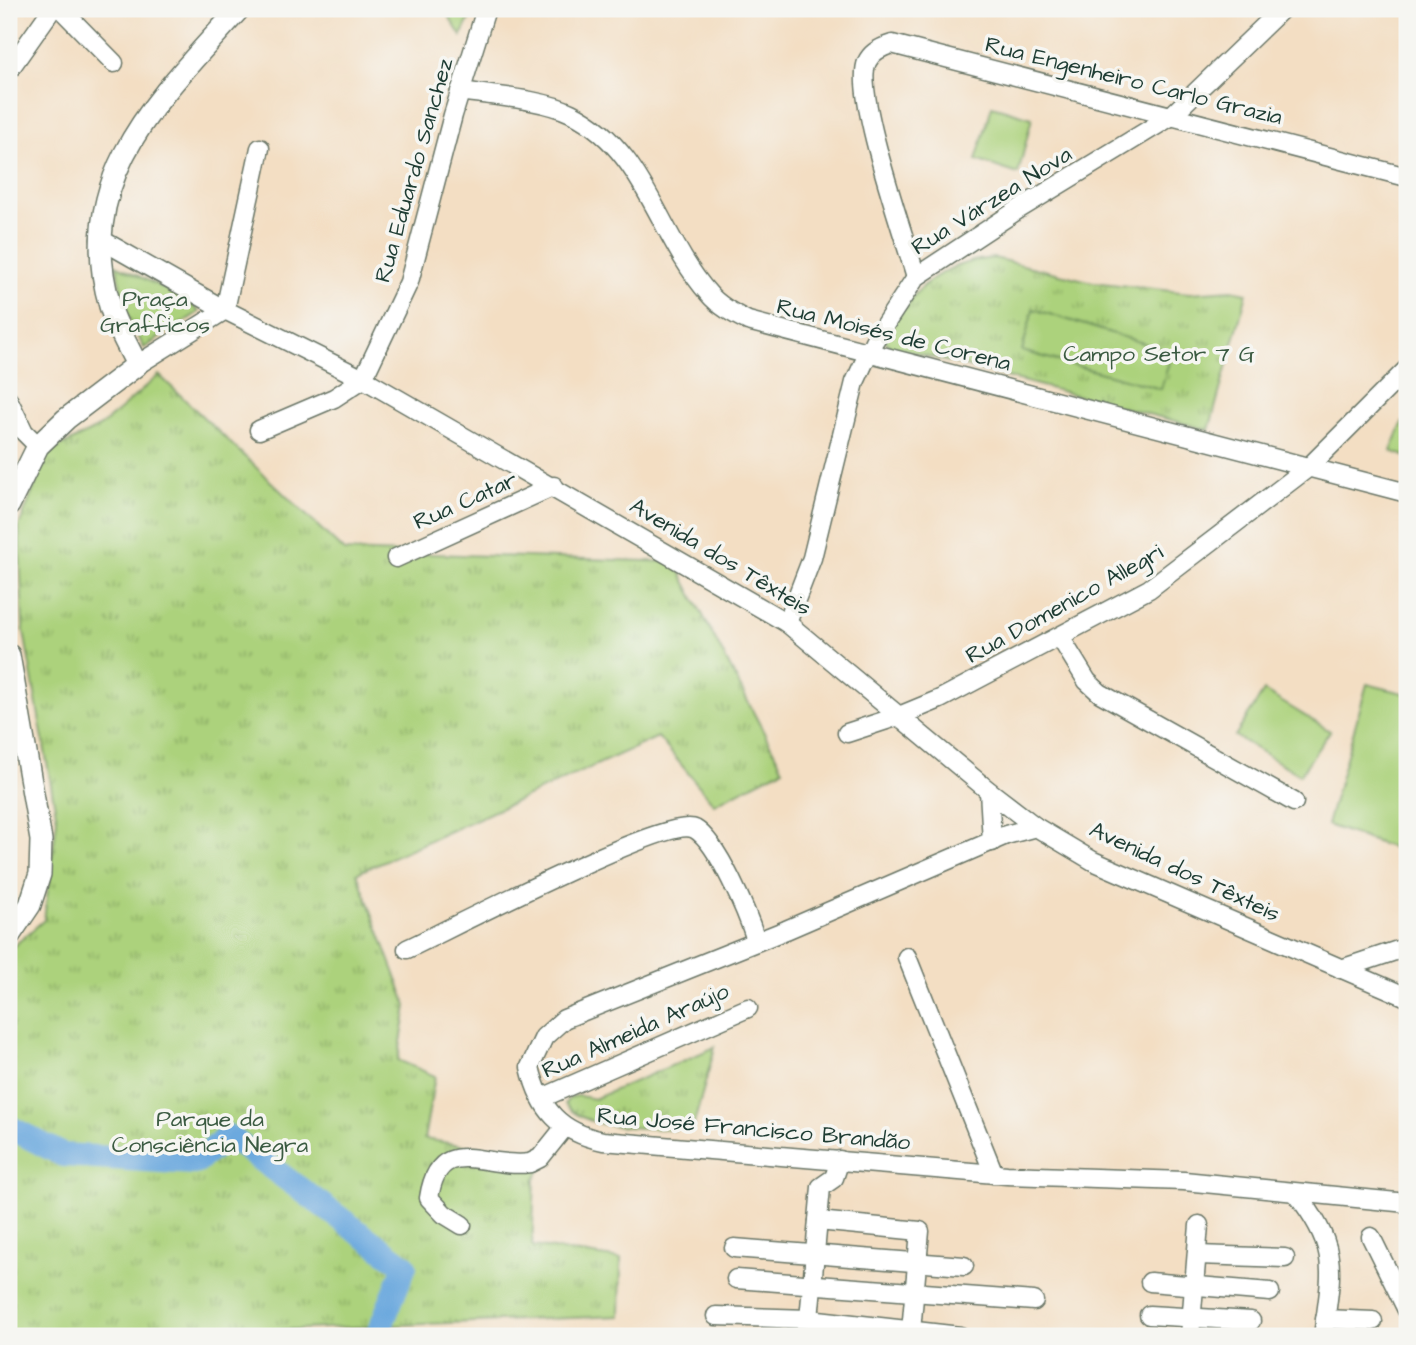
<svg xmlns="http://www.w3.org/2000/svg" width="1416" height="1345" font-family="'Architects Daughter',sans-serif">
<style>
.grass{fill:url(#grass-tufts);stroke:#668858;stroke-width:2}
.pitch{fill:#acd27b;stroke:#668858;stroke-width:2}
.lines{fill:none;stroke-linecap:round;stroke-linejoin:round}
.river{stroke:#6ca9de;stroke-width:24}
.minor-casing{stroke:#697566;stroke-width:21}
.major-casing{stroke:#697566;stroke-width:24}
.minor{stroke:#fff;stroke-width:18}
.major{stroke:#fff;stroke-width:21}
.labels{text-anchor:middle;stroke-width:7;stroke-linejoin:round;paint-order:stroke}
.street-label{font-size:23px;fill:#1f3d34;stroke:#f6f6f2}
.park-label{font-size:23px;fill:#3b5b42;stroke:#f6f6f2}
</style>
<defs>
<pattern id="grass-tufts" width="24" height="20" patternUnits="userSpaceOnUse" patternTransform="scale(1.75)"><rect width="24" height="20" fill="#acd27b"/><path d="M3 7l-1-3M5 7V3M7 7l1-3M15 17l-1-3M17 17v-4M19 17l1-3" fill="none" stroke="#8bac66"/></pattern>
</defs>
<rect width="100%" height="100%" fill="#f6f6f2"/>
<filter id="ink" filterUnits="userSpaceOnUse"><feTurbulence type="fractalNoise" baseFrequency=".0143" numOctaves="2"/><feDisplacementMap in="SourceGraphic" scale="14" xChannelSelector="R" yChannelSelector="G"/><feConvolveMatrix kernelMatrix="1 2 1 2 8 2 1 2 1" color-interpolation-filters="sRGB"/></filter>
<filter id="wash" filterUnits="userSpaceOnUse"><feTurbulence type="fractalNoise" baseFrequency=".00686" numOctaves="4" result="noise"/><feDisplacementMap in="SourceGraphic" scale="28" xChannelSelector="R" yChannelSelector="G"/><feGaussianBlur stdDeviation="1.57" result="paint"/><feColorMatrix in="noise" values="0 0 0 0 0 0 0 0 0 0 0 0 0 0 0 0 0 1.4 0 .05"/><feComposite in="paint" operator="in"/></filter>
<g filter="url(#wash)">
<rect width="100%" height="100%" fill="#f3dec3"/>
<g class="grass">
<path d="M444 9H474L461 36Z"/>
<path d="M994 258 1093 282 1189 293 1232 290 1247 293 1209 430 889 346 884 339C911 291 937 263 994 258Z"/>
<path d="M116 265 190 301 199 312 144 348 125 310Z"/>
<path d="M159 375 344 551 675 562 783 769 714 804 658 737 357 873 407 1006 398 1060 435 1076 424 1139 527 1156 556 1140 535 1179 532 1246 621 1259 620 1316 128 1336H9V950L44 920 57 819 23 626 19 526 48 453 101 426Z"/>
<path d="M715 1047 693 1127 676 1124 675 1130C642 1126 588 1132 565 1104 571 1092 583 1096 594 1099Z"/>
</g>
<g class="pitch">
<path d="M992 106 1032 118 1018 174 976 160Z"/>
<path d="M1033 309 1172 352 1161 389 1022 351Z"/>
<path d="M1403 422 1407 423V457L1391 451Z"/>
<path d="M1367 684 1407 694 1405 852 1327 825Z"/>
<path d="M1264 691 1330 731 1300 775 1235 736Z"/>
</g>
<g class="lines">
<path class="river" d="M9 1127 63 1155 195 1163 228 1136 405 1266 377 1336"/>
</g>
</g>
<g filter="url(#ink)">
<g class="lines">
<defs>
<g id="minor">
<path d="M61 9 114 63"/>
<path d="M9 70 52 9"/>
<path d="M460 91C493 96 542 99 571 113 646 150 657 235 709 294 719 306 734 314 748 321L1407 493"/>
<path d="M100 239 225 310 367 381 787 623 989 791 1036 827 1093 861 1407 997"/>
<path d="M916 277C905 238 853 92 867 62 871 52 882 47 892 44L1407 177"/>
<path d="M137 365 225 310 260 148"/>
<path d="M9 401 24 432 38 446"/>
<path d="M259 430 334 398 363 379 409 282 453 115 486 9"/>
<path d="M396 558 554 486"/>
<path d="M787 623 812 558 855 382 874 341 916 277 1019 209 1170 117 1282 9"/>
<path d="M1060 637 1087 681 1100 693 1294 802"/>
<path d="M847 733 899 716 940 699 1149 589 1309 467 1407 369"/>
<path d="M989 791 992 842"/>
<path d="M1036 827 1006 835 786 930 564 1019 544 1037 530 1067C540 1110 560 1132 603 1141L1007 1175 1184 1181 1407 1203"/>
<path d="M407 949C446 931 668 815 695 829 718 842 748 915 756 940"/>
<path d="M907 957 994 1174"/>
<path d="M1341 969 1407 947"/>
<path d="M542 1098 748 1008"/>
<path d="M1296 1193C1340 1249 1332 1269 1323 1336"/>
<path d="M818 1221 920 1231 911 1331"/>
<path d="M462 1225 444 1214 429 1198C439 1131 485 1170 530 1163L540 1158 564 1128"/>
<path d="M1371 1237 1407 1310"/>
<path d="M734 1248 964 1266"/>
<path d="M1197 1255 1285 1258"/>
<path d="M736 1279 1034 1301"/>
<path d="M1150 1282 1270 1292"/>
<path d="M1149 1315 1251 1321"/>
<path d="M716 1316 809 1319 960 1336"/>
<path d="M809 1319 821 1187 834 1178 840 1160"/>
<path d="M1325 1319 1373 1321"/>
<path d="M1190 1336 1199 1225"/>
</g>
<g id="major">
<path d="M9 505 38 446 66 419 137 365C128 346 116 326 110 306 72 177 161 96 239 9"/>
<path d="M9 655 41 840 40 874 30 905 9 936"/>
</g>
</defs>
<use href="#minor" class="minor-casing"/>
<use href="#major" class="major-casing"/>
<use href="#minor" class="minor"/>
<use href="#major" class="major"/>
</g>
</g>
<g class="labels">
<g class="street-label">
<text transform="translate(1134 80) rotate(14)" y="8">Rua Engenheiro Carlo Grazia</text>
<text transform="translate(413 170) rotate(-74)" y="8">Rua Eduardo Sanchez</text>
<text transform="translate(991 200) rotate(-32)" y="8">Rua Várzea Nova</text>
<text transform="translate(894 334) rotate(14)" y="8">Rua Moisés de Corena</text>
<text transform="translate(465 500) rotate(-24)" y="8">Rua Catar</text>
<text transform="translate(721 556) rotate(31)" y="8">Avenida dos Têxteis</text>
<text transform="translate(1064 603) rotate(-29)" y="8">Rua Domenico Allegri</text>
<text transform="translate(1185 871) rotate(25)" y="8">Avenida dos Têxteis</text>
<text transform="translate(635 1030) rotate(-24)" y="8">Rua Almeida Araújo</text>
<text transform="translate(754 1128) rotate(5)" y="8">Rua José Francisco Brandão</text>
</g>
<g class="park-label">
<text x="155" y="306">Praça<tspan x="155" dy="26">Grafficos</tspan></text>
<text x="1159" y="361">Campo Setor 7 G</text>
<text x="210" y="1126">Parque da<tspan x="210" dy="26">Consciência Negra</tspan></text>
</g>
</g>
<rect width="1416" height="1345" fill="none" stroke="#f6f6f2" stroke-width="35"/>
</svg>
